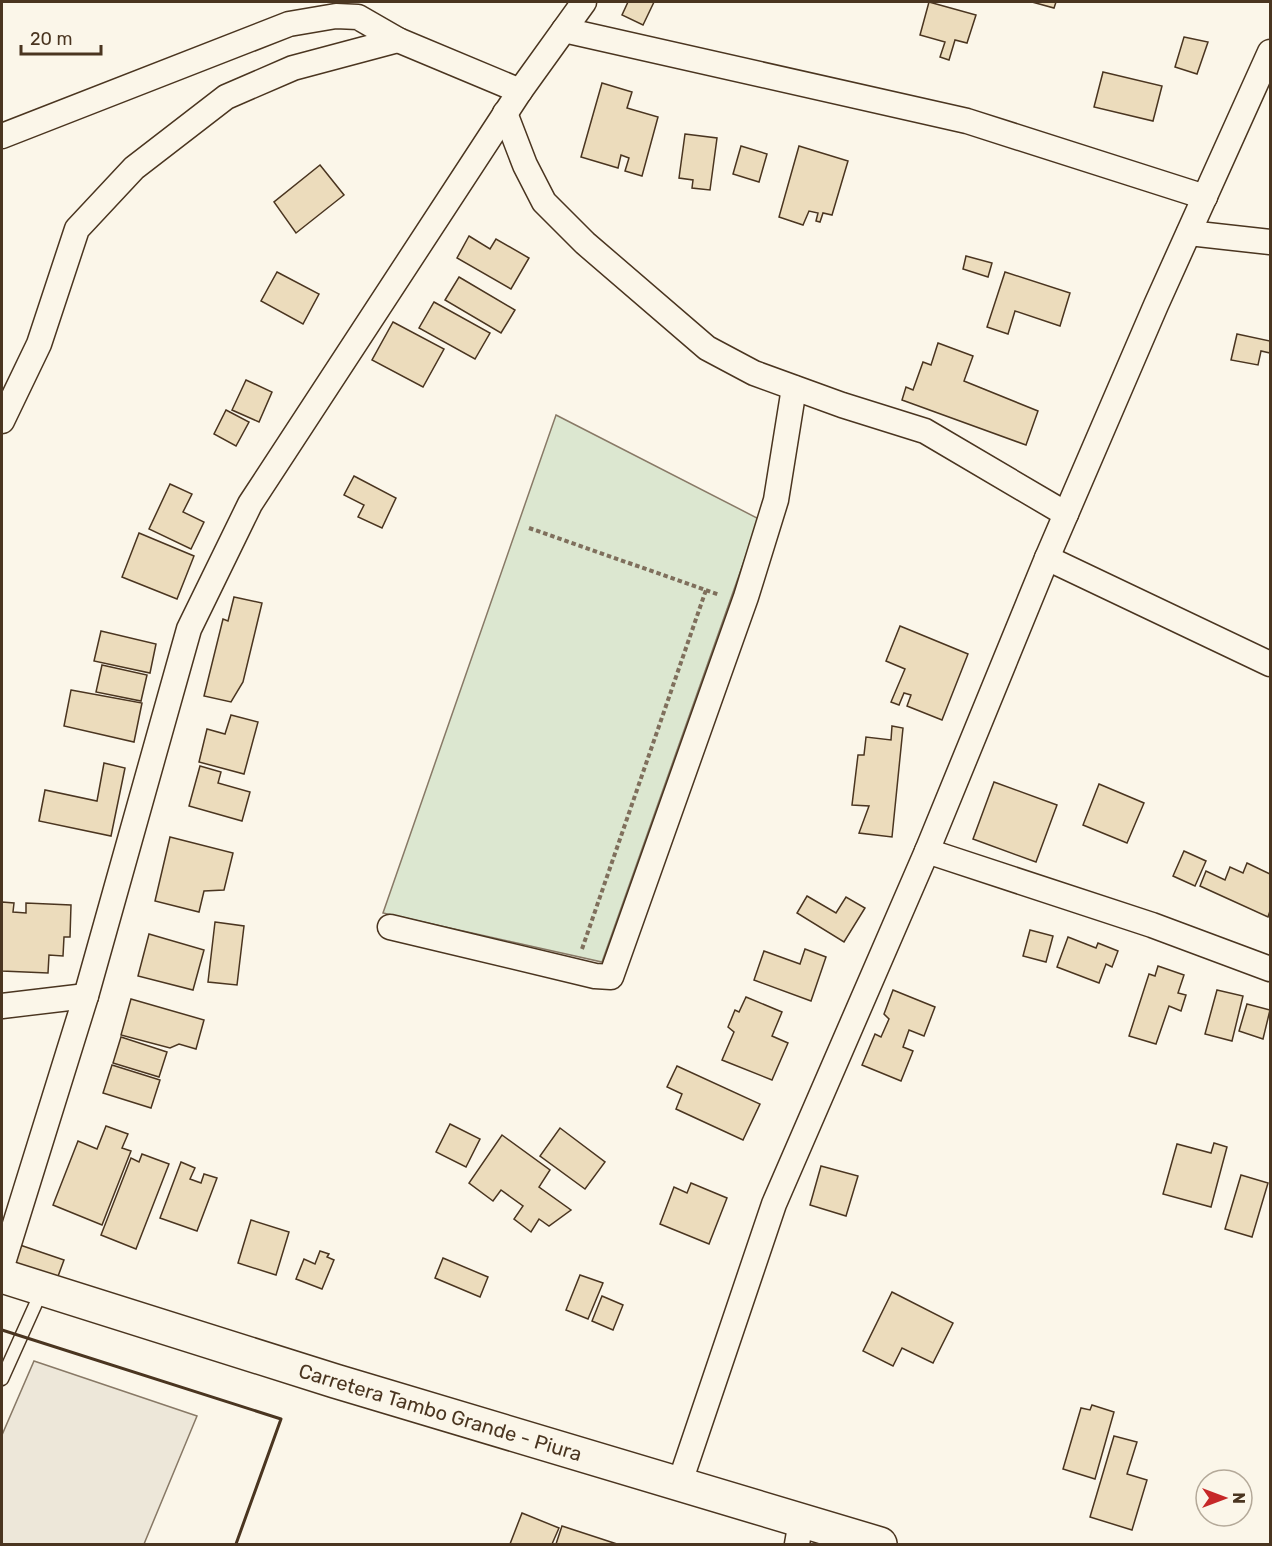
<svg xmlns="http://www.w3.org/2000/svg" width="1272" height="1546" font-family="Rubik,sans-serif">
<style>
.green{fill:#dce7d0;stroke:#887966;stroke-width:1.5}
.parking{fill:#ede7d9;stroke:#887966;stroke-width:1.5}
.building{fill:#ecdcbc;stroke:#4a3520;stroke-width:1.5}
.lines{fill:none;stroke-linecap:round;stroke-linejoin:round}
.lane-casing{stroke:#4a3520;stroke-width:15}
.street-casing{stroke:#4a3520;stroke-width:27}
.secondary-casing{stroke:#4a3520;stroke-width:36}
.path{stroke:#7f6f5c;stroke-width:4;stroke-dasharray:4.5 3;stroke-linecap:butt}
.lane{stroke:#fbf6e9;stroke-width:12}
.street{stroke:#fbf6e9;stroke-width:24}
.secondary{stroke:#fbf6e9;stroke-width:33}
.wall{stroke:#4a3520;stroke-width:3}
.labels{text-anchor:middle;stroke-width:4.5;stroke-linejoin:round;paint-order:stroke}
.street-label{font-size:20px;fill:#4a3520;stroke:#fbf6e9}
</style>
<rect width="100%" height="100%" fill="#fbf6e9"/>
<path class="green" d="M556 415 759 519 602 962 383 913Z"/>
<path class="parking" d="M34 1361 197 1416 144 1544H2V1435Z"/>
<g class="building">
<path d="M628 2H654L643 25 622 15Z"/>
<path d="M929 2 976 15 967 43 955 40 949 60 940 57 945 42 920 35Z"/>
<path d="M1032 2H1056L1054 8Z"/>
<path d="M1184 37 1208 42 1197 74 1175 67Z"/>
<path d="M1103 72 1162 86 1153 121 1094 107Z"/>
<path d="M602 83 632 92 627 108 658 117 642 176 625 171 629 158 621 155 618 168 581 157Z"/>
<path d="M685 134 717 138 710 190 692 188 693 180 679 178Z"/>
<path d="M741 146 767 154 759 182 733 174Z"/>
<path d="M799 146 848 161 832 215 823 213 820 222 816 221 818 213 809 211 803 225 779 217Z"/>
<path d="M320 165 344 195 296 233 274 202Z"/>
<path d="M469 236 490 249 496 239 529 258 511 289 457 258Z"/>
<path d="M966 256 992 263 988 277 963 269Z"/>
<path d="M277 272 319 294 303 324 261 301Z"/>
<path d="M1005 272 1070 293 1060 326 1015 311 1008 334 987 327Z"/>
<path d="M459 277 515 310 501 333 445 300Z"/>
<path d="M434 302 490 333 475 359 419 328Z"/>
<path d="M393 322 444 349 423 387 372 360Z"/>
<path d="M1237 334 1270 341V353L1261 351 1258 365 1231 360Z"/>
<path d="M938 343 973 356 964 381 1038 411 1026 445 902 400 906 387 913 390 923 362 931 365Z"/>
<path d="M246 380 272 392 259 422 232 410Z"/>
<path d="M226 410 249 422 236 446 214 434Z"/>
<path d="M354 476 396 498 382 528 358 517 364 505 344 495Z"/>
<path d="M170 484 192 494 183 512 204 522 191 549 149 529Z"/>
<path d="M139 533 194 556 177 599 122 577Z"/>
<path d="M234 597 262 603 243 682 231 702 204 696 223 619 228 621Z"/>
<path d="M900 626 968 654 942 720 907 706 911 695 904 693 899 705 891 702 905 669 886 661Z"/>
<path d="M101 631 156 644 150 673 94 661Z"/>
<path d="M102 665 147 675 141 701 96 692Z"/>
<path d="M71 690 142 703 134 742 64 726Z"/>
<path d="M231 715 258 722 244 774 199 762 207 729 225 734Z"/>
<path d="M892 726 903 728 892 837 859 833 869 806 852 805 858 755H864L866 737 891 740Z"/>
<path d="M104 763 125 768 111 836 39 821 45 790 97 801Z"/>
<path d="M200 766 221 772 218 783 250 792 242 821 189 806Z"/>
<path d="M994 782 1057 805 1036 862 973 839Z"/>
<path d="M1099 784 1144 803 1127 843 1083 825Z"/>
<path d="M170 837 233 853 224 890 204 891 199 912 155 901Z"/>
<path d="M1184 851 1206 861 1195 886 1173 876Z"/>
<path d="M1247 863 1270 874V911L1268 917 1200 886 1206 871 1225 880 1230 867 1243 873Z"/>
<path d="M807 896 836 913 846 897 865 908 844 942 797 913Z"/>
<path d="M2 902 14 903 13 912 26 913V903L71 905 70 937H64L63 956 49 955 48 973 2 971Z"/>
<path d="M215 922 244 926 237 985 208 982Z"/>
<path d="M1030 930 1053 936 1046 962 1023 956Z"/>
<path d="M149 934 204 950 193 990 138 976Z"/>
<path d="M1068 937 1096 948 1098 943 1118 951 1112 967 1106 964 1099 983 1057 967Z"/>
<path d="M805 949 826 957 811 1001 754 980 764 951 800 964Z"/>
<path d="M1158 966 1184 975 1178 993 1186 995 1181 1011 1169 1006 1156 1044 1129 1036 1149 974 1155 976Z"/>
<path d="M893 990 935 1007 924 1036 909 1030 903 1047 913 1051 901 1081 862 1065 875 1034 881 1037 889 1019 884 1014Z"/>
<path d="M1217 990 1243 996 1232 1041 1205 1034Z"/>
<path d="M746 997 782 1012 772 1036 788 1043 772 1080 722 1060 734 1032 728 1027 735 1010 739 1012Z"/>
<path d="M131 999 204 1020 196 1049 179 1044 170 1048 121 1035Z"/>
<path d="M1247 1004 1270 1010 1263 1039 1239 1031Z"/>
<path d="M121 1037 167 1052 159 1077 113 1063Z"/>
<path d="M112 1065 160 1080 151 1108 103 1093Z"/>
<path d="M677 1066 760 1104 743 1140 676 1109 682 1094 667 1087Z"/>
<path d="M450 1124 480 1139 466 1167 436 1152Z"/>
<path d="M106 1126 128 1134 122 1148 131 1151 102 1225 53 1205 78 1141 97 1149Z"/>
<path d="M560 1128 605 1162 585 1189 540 1156Z"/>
<path d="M502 1135 550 1170 539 1187 571 1210 549 1226 539 1219 531 1232 514 1219 523 1206 501 1190 493 1201 469 1183Z"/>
<path d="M1214 1143 1227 1147 1211 1207 1163 1194 1177 1144 1211 1153Z"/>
<path d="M142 1154 169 1164 136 1249 101 1235 131 1158 139 1162Z"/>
<path d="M181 1162 195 1168 190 1179 201 1183 204 1174 217 1178 197 1231 160 1218Z"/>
<path d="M821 1166 858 1176 846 1216 810 1205Z"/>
<path d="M1241 1175 1268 1183 1252 1237 1225 1229Z"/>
<path d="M691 1183 727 1198 709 1244 660 1224 674 1187 687 1193Z"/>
<path d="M251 1220 289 1232 276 1275 238 1263Z"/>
<path d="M20 1245 64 1260 57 1279 14 1265Z"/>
<path d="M320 1251 329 1254 327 1257 334 1260 322 1289 296 1279 304 1259 315 1264Z"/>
<path d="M443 1258 488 1277 480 1297 435 1278Z"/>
<path d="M580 1275 603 1283 588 1319 566 1310Z"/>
<path d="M892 1292 953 1323 933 1363 902 1348 893 1366 863 1351Z"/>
<path d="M602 1296 623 1305 613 1330 592 1321Z"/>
<path d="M1092 1405 1114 1412 1095 1479 1063 1469 1081 1408 1090 1410Z"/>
<path d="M1114 1436 1137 1442 1127 1474 1147 1480 1132 1530 1090 1517Z"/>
<path d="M522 1513 559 1528 552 1544H510Z"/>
<path d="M562 1526 617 1544H556Z"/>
</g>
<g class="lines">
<defs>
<path id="lane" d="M2 1379 42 1290"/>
<g id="street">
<path d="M564 30 967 121 1205 197"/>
<path d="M505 113 525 165 544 202 585 243 707 348 754 373 842 405 925 431 1066 514"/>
<path d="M2 136 289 24 336 16 358 17 398 40 520 91"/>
<path d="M1189 233 1270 242"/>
<path d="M2 421 39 344 77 229 134 168 226 97 293 68 398 40"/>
<path d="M1047 558 1270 664"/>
<path d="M927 851 1152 925 1270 969"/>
<path d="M390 927 595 976 611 977 746 597 776 500 794 388"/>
<path d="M2 1006 86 996"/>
<path d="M2 1266 86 996 189 629 250 504 520 91 584 2"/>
<path d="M679 1485 774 1204 927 851 1047 558 1156 305 1270 52"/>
<path d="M797 1544 801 1521"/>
</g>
<g id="secondary">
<path id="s1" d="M2 1276 335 1381 880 1544"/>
</g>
</defs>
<use href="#lane" class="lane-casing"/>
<use href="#street" class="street-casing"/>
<use href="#secondary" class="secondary-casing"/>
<g class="path">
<path d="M529 528 720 595"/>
<path d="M582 949 706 590"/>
</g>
<use href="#lane" class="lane"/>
<use href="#street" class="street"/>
<use href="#secondary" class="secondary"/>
<path class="wall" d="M2 1330 281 1419 236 1544"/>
</g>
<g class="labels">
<g class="street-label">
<text dy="7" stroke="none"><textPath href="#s1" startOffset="459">Carretera Tambo Grande - Piura</textPath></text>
</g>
</g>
<rect width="1272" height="1546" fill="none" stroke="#4a3520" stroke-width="6"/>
<g transform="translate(1224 1498) rotate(90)"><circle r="28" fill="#fbf6e9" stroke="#b4a999" stroke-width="1.5"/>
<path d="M0-4.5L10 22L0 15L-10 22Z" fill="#c62828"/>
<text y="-9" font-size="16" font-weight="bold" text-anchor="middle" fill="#4a3520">N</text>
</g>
<path d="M21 45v9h80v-9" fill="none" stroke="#4a3520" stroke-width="3"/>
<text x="30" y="45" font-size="18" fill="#4a3520" stroke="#fbf6e9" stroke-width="4.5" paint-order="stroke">20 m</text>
</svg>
